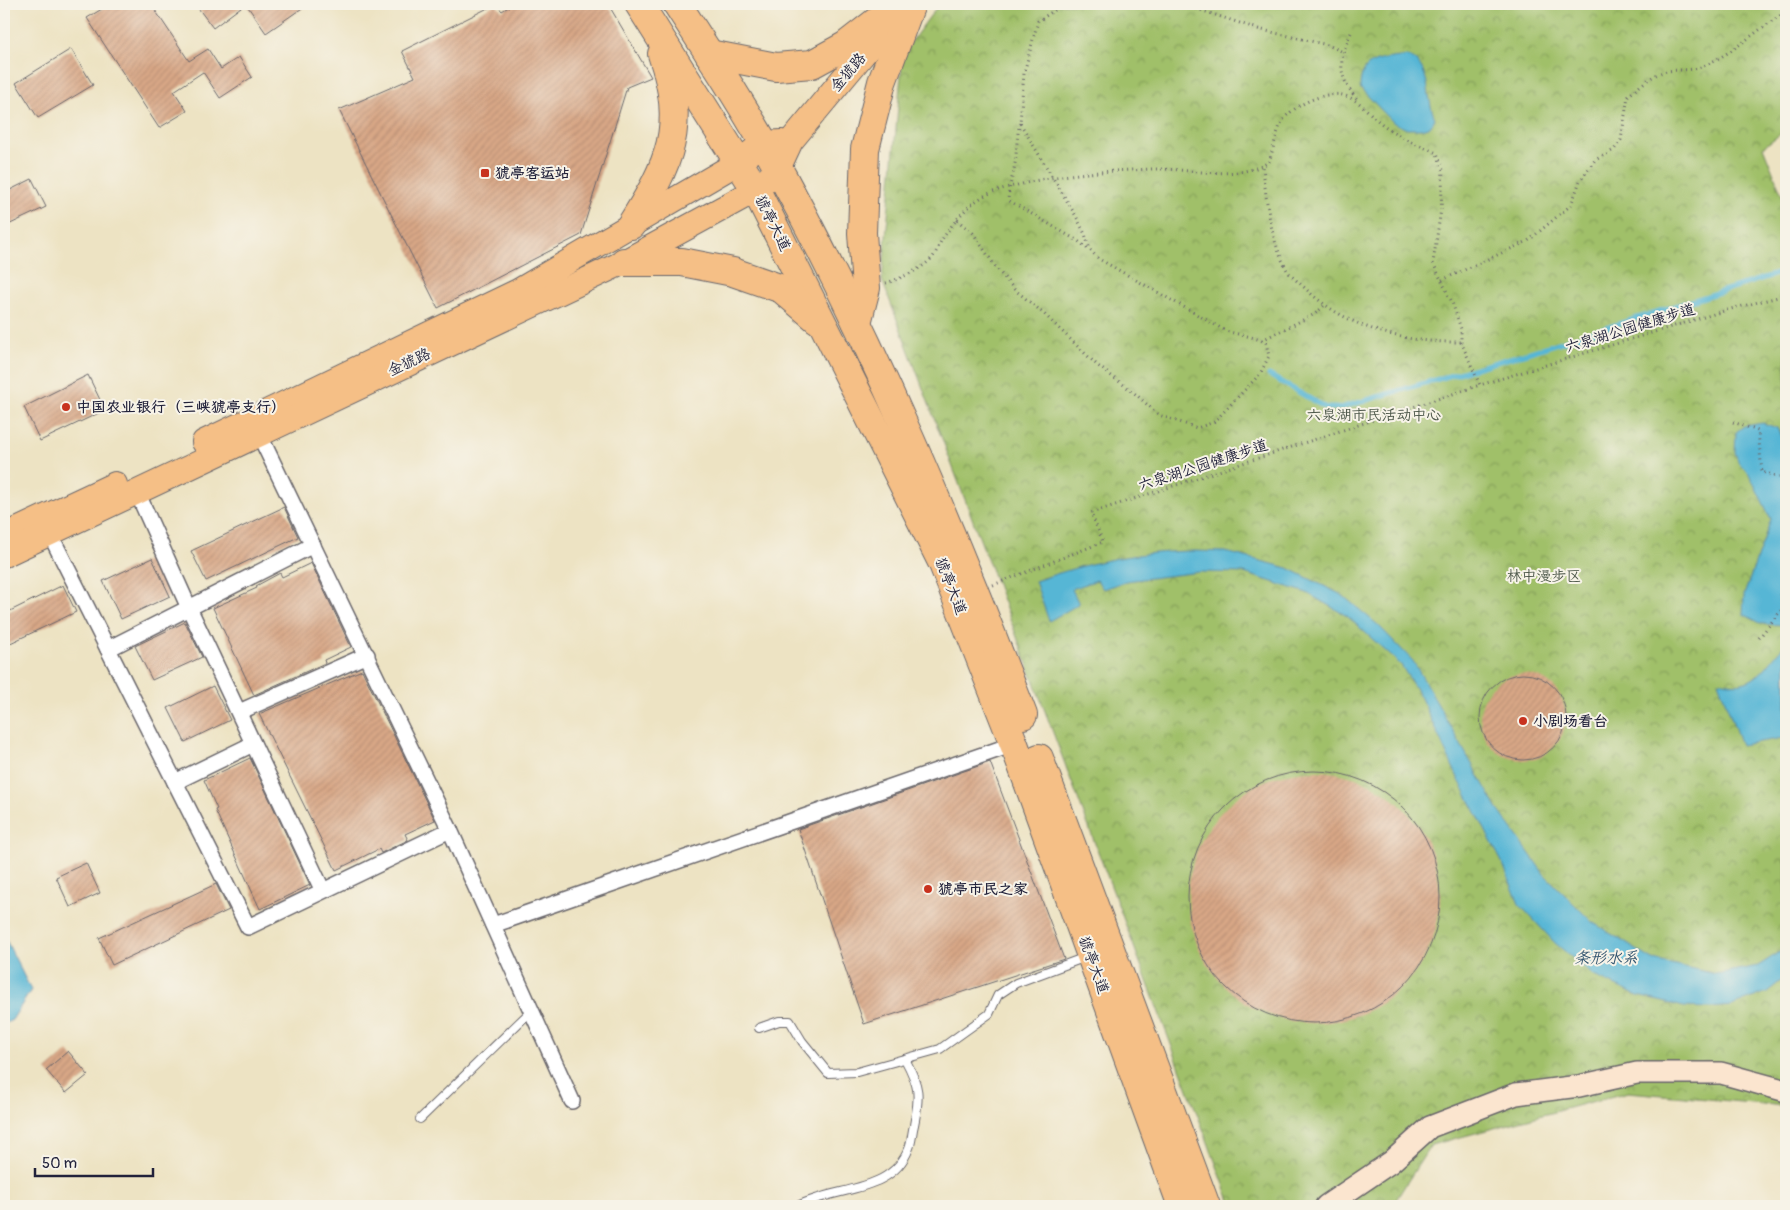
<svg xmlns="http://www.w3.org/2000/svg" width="1790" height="1210" font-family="Pangolin,'LXGW WenKai TC',sans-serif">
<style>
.park{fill:url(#park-crowns);stroke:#617152}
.water{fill:#56b6d5;stroke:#3c6c88}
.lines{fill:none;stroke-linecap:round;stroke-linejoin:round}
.stream{stroke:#56b6d5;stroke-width:5}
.building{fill:url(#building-hatch)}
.lane-casing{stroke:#69666b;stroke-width:10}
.street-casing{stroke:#69666b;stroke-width:18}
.secondary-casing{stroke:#69666b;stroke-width:24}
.primary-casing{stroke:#69666b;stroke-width:26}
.highway-casing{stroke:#69666b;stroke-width:30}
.path{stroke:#69666b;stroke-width:3;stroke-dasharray:1 4;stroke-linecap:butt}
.lane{stroke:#fff;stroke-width:8}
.street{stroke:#fff;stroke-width:15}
.secondary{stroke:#fbe5cf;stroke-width:21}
.primary{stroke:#f5bf86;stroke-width:24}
.highway{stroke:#f5bf86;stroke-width:28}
.poi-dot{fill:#c8321e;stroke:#f7f3e8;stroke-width:2}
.labels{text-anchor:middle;stroke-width:4;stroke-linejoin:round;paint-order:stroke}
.street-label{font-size:15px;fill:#22223b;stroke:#f7f3e8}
.poi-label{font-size:15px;font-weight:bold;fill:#22223b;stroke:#f7f3e8;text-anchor:start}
.park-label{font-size:15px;fill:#4e594b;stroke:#f7f3e8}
.water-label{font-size:16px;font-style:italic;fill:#345671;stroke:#f7f3e8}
</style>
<defs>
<pattern id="park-crowns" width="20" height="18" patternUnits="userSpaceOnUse" patternTransform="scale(1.25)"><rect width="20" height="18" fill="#a0c069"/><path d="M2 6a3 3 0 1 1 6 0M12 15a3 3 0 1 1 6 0" fill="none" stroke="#829c58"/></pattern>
<pattern id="building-hatch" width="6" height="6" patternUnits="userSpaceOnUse" patternTransform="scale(1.25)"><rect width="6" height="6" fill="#d8a786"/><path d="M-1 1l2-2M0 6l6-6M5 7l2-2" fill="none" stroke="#b98f75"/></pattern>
</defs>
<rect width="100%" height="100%" fill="#f7f3e8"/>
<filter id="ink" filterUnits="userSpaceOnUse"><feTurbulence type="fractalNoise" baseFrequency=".02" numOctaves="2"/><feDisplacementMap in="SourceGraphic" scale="10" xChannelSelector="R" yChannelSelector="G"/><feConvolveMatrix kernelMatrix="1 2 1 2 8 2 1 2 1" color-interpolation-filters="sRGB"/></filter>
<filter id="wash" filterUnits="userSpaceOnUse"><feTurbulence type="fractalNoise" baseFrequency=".0096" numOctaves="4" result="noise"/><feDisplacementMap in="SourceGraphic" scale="20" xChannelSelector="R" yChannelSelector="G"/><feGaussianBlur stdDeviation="1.12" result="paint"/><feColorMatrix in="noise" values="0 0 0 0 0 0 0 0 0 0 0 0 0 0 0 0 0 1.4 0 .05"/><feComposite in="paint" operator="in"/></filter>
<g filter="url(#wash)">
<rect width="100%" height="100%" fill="#ede3c3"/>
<path class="park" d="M939 4H1786V130L1763 147 1786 205V1106L1628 1092 1431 1145 1392 1206H1232L882 280 903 53Z"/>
<g class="water">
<path d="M1407 56C1433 65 1425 99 1435 118L1431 126 1421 129H1407L1394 123 1360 88C1360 57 1383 60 1407 56Z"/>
<path d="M1763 423 1777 428 1786 448V625L1762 624 1743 614 1744 595 1771 519 1748 472 1739 464 1735 452 1736 432 1744 426Z"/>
<path d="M1195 551 1226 552 1288 568 1342 595 1378 625 1413 661 1497 808 1544 874 1592 922 1653 960 1716 974 1758 966 1786 948V977L1767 992 1732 1006 1709 1008 1684 1007 1638 996 1594 976 1555 943 1519 904 1503 864 1458 778 1420 696 1401 665 1347 616 1307 593 1244 573 1200 572 1126 581 1103 589 1097 580 1072 589 1079 604 1049 621 1035 581C1093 561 1134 552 1195 551Z"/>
<path d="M1786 644V734L1783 738 1741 745 1718 681C1725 682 1735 685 1742 683 1764 678 1771 657 1786 644Z"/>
<path d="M4 936 31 990 12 1020 4 1024Z"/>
</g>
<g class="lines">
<path class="stream" d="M1269 375 1326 408H1340L1530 352 1786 271"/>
</g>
<g id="blocks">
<g class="building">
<path d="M110 4H151L189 61 208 49 221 69 239 57 252 77 220 98 203 72 174 91 187 111 159 128 87 18Z"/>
<path d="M195 4H245L213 28Z"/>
<path d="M246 4H308L266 33Z"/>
<path d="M496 4 502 11 513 4H608L651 77 627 87 581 235 438 308 339 110 415 77 402 51Z"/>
<path d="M71 49 93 85 38 118 16 83Z"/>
<path d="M32 179 46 207 4 227V193Z"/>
<path d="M88 375 105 410 40 441 24 407Z"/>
<path d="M284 507 298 537 206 581 191 551Z"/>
<path d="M152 558 170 596 121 619 103 581Z"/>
<path d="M311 563 351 647 324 660 325 663 254 695 213 608 257 588 256 586 280 573 282 577Z"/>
<path d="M63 585 76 612 4 646V614Z"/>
<path d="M185 622 202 657 152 680 135 646Z"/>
<path d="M362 670 435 820 405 834 408 840 381 853 379 849 336 870 259 714Z"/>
<circle cx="1523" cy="717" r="43"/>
<path d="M213 686 230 720 185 742 168 708Z"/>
<path d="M250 758 310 885 260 909 215 810 217 809 204 780Z"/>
<path d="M990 762 1064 959 864 1024 798 829Z"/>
<circle cx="1314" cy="897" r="126"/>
<path d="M86 863 100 893 70 907 56 877Z"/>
<path d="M216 884 229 910 112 965 99 938Z"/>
<path d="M68 1051 88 1075 66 1093 46 1070Z"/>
</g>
</g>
</g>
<g filter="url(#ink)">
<use href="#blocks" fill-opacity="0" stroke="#69666b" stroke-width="1"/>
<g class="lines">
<defs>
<g id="lane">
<path d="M759 1028 779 1021H790L802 1041 828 1073 857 1072 940 1049 989 1014 998 995 1016 983 1086 957"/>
<path d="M420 1119 532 1010"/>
<path d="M798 1206C836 1186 892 1194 909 1148 912 1141 912 1132 914 1125 920 1095 920 1087 905 1059"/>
</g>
<g id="street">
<path d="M259 434 450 830 572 1101"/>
<path d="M137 492 189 608 322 889"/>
<path d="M50 534 248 927 450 830"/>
<path d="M108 649 313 545"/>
<path d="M239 712 367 655"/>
<path d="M175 782 253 744"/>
<path d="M493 925 1014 744"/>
</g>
<path id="secondary" d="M1326 1206 1391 1162 1430 1127 1516 1094 1579 1086 1637 1073H1721L1786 1091"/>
<g id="primary">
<path d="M204 442 518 291 739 162 763 143 782 142"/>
<path d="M4 536 115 484"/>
<path d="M4 555 624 262 756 190 778 169 791 141 895 16"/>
</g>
<g id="highway">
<path d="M639 4 756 190 943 564 1014 744 1182 1206"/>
<path d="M677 4C712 58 748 113 779 170 874 345 952 530 1023 715"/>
<path d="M709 54 776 67 812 64 845 46 899 4"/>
<path d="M631 225C670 163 687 128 662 54"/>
<path d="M624 262H682L733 272 782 289 817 319"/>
<path d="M857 323 866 288 862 233 865 149 882 82 911 4"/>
<path d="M1039 758 1206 1206"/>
</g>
</defs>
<use href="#lane" class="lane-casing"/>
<use href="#street" class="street-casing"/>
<use href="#secondary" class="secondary-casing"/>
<use href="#primary" class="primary-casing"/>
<use href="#highway" class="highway-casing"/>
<g class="path">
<path d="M1182 4 1258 29 1328 45 1343 52"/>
<path d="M1351 33C1338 61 1337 77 1359 101"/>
<path d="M1020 123C1017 135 1017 144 1016 155 1015 171 1009 184 1008 200L1078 241 1089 250"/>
<path d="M957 220 973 233 997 269 1014 289 1042 312 1098 366 1132 391 1159 415 1197 428 1214 422 1260 374 1269 356 1266 343C1254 336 1239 335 1226 331L1099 259 1090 250 1085 234 1076 216 1020 123 1024 73 1038 21 1064 4"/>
<path d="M1442 280 1528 241 1571 205 1580 181 1595 160 1614 150 1621 140 1628 96C1638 88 1650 76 1663 72 1674 69 1687 71 1698 68 1731 56 1757 29 1786 12"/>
<path d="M886 283C900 279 922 269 932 258 937 252 939 244 943 238 952 225 963 210 976 201 990 191 1005 188 1022 184 1063 173 1110 171 1153 169 1190 168 1236 182 1269 162 1273 151 1276 132 1282 122 1291 106 1324 91 1342 95 1360 99 1369 114 1382 124 1399 137 1418 145 1437 153L1443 170 1441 209 1433 263 1452 302 1461 329V342C1404 343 1348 329 1306 289 1300 283 1291 277 1287 270 1270 239 1266 200 1263 166"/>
<path d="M1262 340 1315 314 1325 305"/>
<path d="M1461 342 1480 385 1727 310 1786 295"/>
<path d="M1733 422 1758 431 1762 472 1786 479"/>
<path d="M993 585 1103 542 1091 513 1480 385"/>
<path d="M1786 586 1783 588 1780 598 1786 603"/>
<path d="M1759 638 1786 604"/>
</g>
<use href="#lane" class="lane"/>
<use href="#street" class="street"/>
<use href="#secondary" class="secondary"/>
<use href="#primary" class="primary"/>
<use href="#highway" class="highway"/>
</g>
</g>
<g class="poi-dot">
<rect x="480" y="168" width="10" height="10" rx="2.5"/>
<circle cx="66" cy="407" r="5"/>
<circle cx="1523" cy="721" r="5"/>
<circle cx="928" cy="889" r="5"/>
</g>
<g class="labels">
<g class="street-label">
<text transform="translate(848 72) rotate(-50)" y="5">金猇路</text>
<text transform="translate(773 223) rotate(63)" y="5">猇亭大道</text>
<text transform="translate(1630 328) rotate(-17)" y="5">六泉湖公园健康步道</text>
<text transform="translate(409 362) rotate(-25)" y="5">金猇路</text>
<text transform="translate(1203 465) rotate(-18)" y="5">六泉湖公园健康步道</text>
<text transform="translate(951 586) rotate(68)" y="5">猇亭大道</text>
<text transform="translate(1094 965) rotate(70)" y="5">猇亭大道</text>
</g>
<g class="poi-label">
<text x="495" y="178">猇亭客运站</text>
<text x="76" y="412">中国农业银行（三峡猇亭支行）</text>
<text x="1533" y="726">小剧场看台</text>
<text x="938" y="894">猇亭市民之家</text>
</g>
<g class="park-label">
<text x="1374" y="420">六泉湖市民活动中心</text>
<text x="1544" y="581">林中漫步区</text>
</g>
<g class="water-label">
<text x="1606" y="963">条形水系</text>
</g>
</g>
<rect width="1790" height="1210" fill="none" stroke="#f7f3e8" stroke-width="20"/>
<path d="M35 1168v8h118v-8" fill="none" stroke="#22223b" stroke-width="2.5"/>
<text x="42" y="1168" font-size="15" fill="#22223b" stroke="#f7f3e8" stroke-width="4" paint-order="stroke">50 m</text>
</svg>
